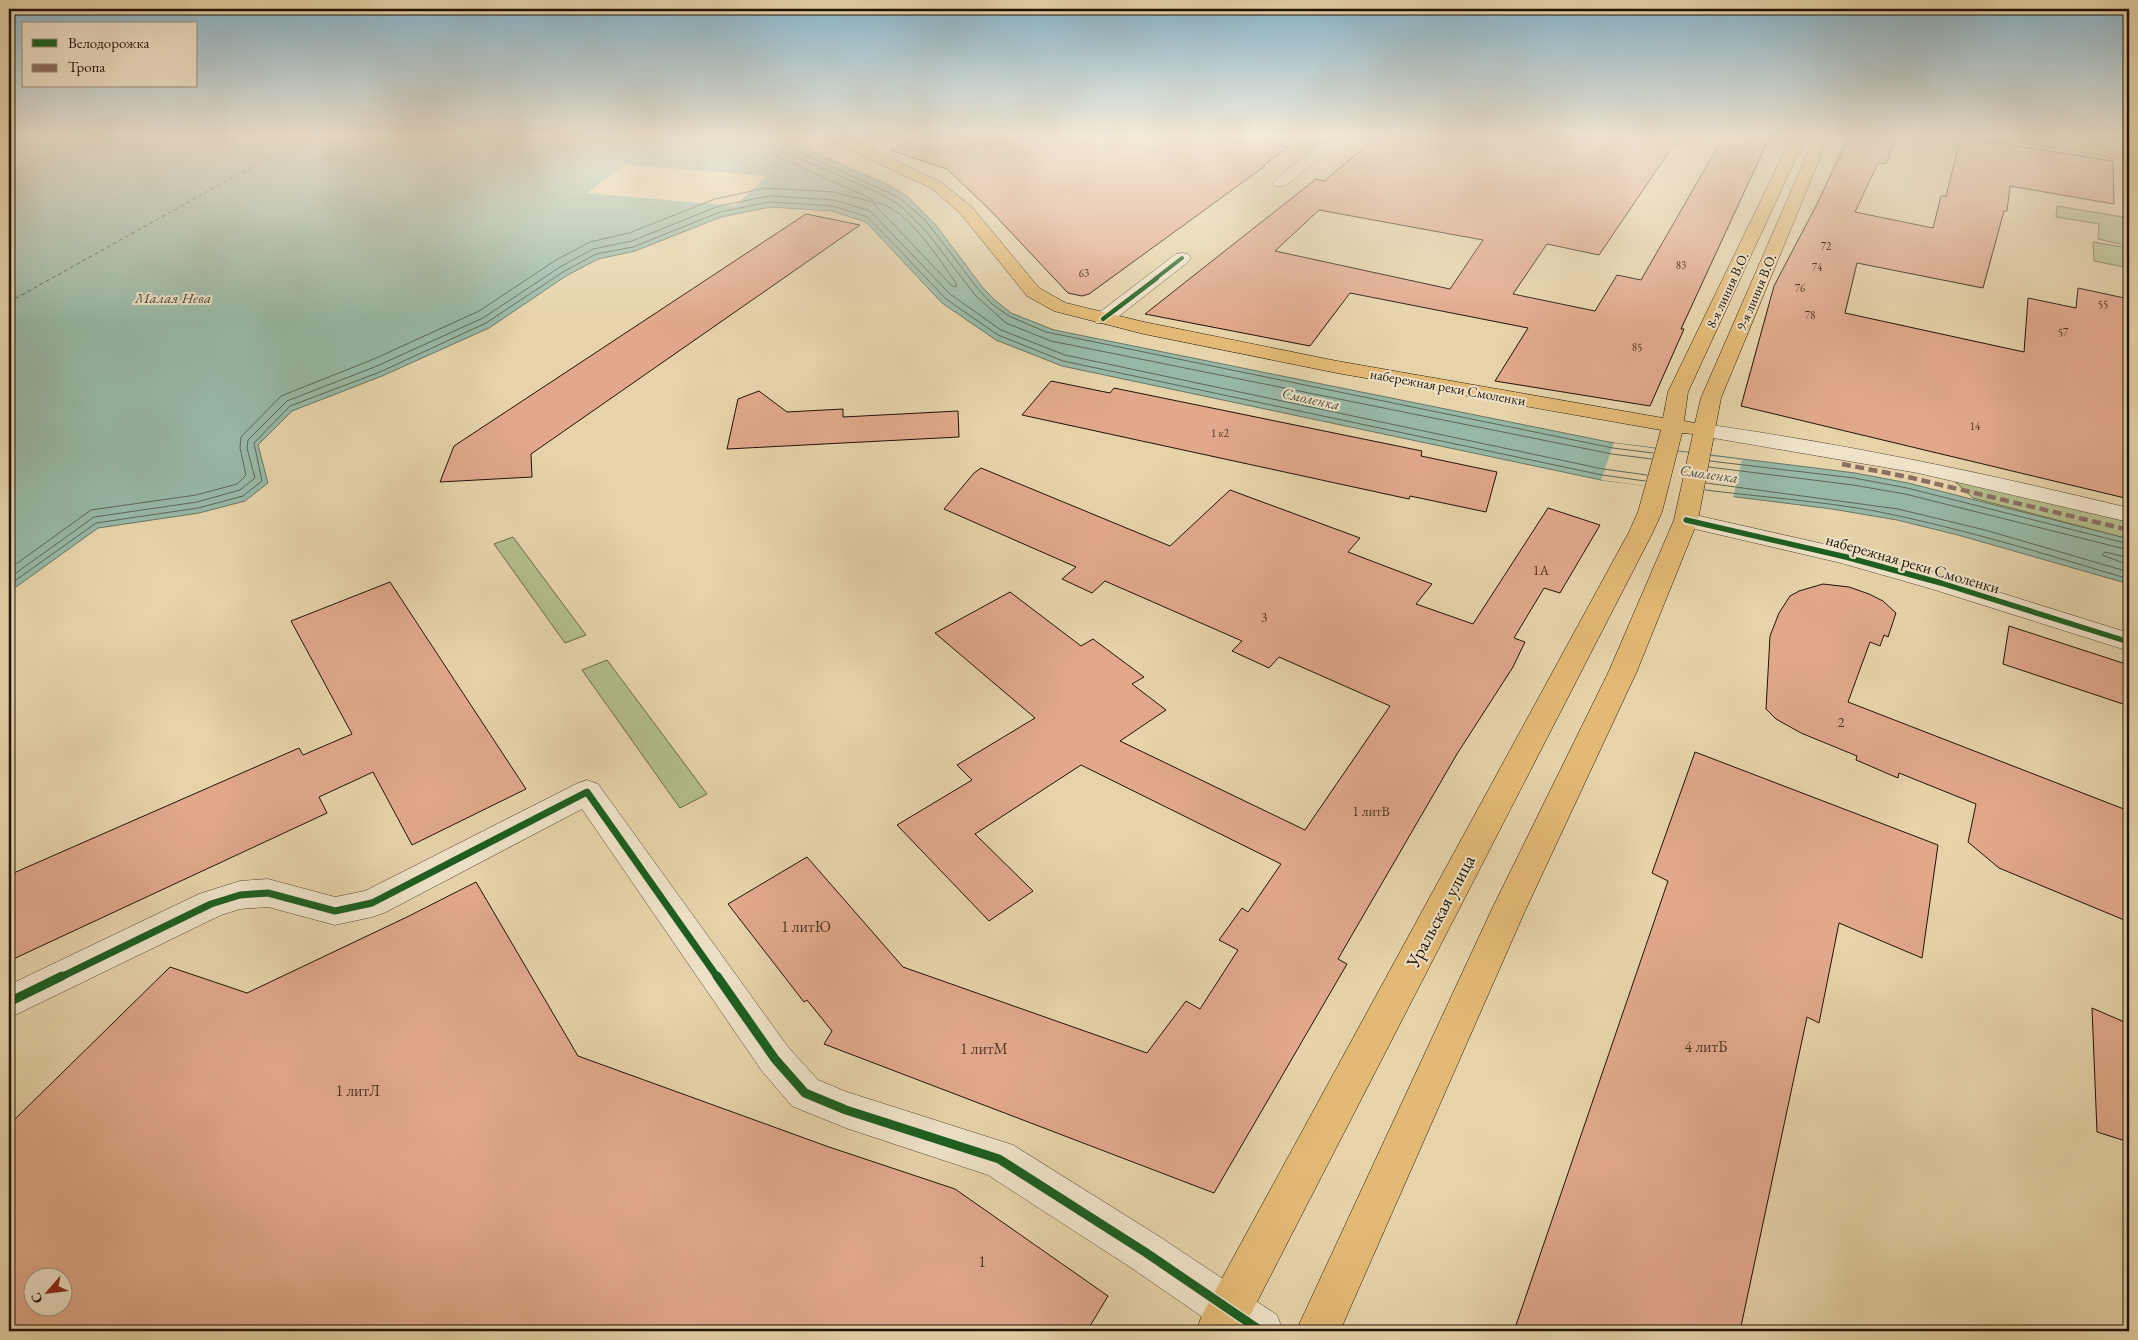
<svg xmlns="http://www.w3.org/2000/svg" width="2138" height="1340" font-family="'EB Garamond',serif">
<style>
.green{fill:#b3bd8a;stroke:#6a6847}
.water{fill:#97b8a6;stroke:#677665}
.pier{fill:#e6d3aa}
.lines{fill:none;stroke-linecap:round;stroke-linejoin:round}
.shore{stroke:#5c6655;stroke-width:1}
.ferry{stroke:#4a4d3d;stroke-width:1;stroke-dasharray:4 3;stroke-linecap:butt}
.building{fill:#e1a88c;stroke:#201304;fill-rule:evenodd}
.minor-casing{stroke:#52432e;stroke-width:1}
.major-casing{stroke:#201304;stroke-width:1}
.minor{fill:#efe2c8;fill-rule:evenodd}
.major{fill:#e3ba75;fill-rule:evenodd}
.quiet{stroke:#8d6e63;stroke-width:4.5;stroke-dasharray:9 4.5;stroke-linecap:butt}
.cycleway-far4-casing{stroke:#efe2c8;stroke-width:5.5}
.cycleway-far3-casing{stroke:#efe2c8;stroke-width:7}
.cycleway-far2-casing{stroke:#efe2c8;stroke-width:9}
.cycleway-far1-casing{stroke:#efe2c8;stroke-width:10}
.cycleway-casing{stroke:#efe2c8;stroke-width:12}
.cycleway-far4{stroke:#1b5e20;stroke-width:4}
.cycleway-far3{stroke:#1b5e20;stroke-width:4.5}
.cycleway-far2{stroke:#1b5e20;stroke-width:5.5}
.cycleway-far1{stroke:#1b5e20;stroke-width:7}
.cycleway{stroke:#1b5e20;stroke-width:9}
.labels{text-anchor:middle;stroke-width:4;stroke-linejoin:round;paint-order:stroke}
.far-number-label{font-size:11px;fill:#503826}
.far-street-label{font-size:14px;fill:#201304;stroke:#efe2c8}
.number-label{font-size:14px;fill:#503826}
.far-water-label{font-size:15px;font-style:italic;fill:#4a4d3d;stroke:#efe2c8}
.street-label{font-size:16px;fill:#201304;stroke:#efe2c8}
.near-number-label{font-size:16px;fill:#503826}
.near-street-label{font-size:19px;fill:#201304;stroke:#efe2c8}
</style>
<rect width="100%" height="100%" fill="#e6d3aa"/>
<filter id="stains"><feTurbulence type="fractalNoise" baseFrequency=".004" numOctaves="4"/><feColorMatrix values="0 0 0 0 .2 0 0 0 0 .09 0 0 0 0 .02 0 0 0 .5 -.17"/></filter>
<radialGradient id="worn" r=".72"><stop offset=".6" stop-color="#630" stop-opacity="0"/><stop offset="1" stop-color="#630" stop-opacity=".3"/></radialGradient>
<g class="green">
<path d="M2085 134H2129V141L2127 143 2085 136Z"/>
<path d="M2057 206 2129 218V246L2098 239 2099 224 2056 217Z"/>
<path d="M2093 242 2129 248V268L2094 261Z"/>
<path d="M1952 479 2129 521V539L1973 498Z"/>
<path d="M513 537 586 635 565 643 494 544Z"/>
<path d="M607 660 707 794 680 808 582 670Z"/>
</g>
<path class="water" d="M9 134H772L888 185 907 196 935 224 983 288 996 301 1011 313 1054 330 1614 443 1855 473 1908 483 2129 539V584L1958 535 1897 520 1832 509 1601 480 1062 366 996 340 942 303 866 222 832 211 770 207 721 217 635 251 598 259 566 276 489 328 382 376 292 411 258 445 268 483 245 501 199 513 98 528 9 592Z"/>
<g class="pier">
<path d="M626 164 631 165 767 176 735 206 587 193Z"/>
<path d="M1614 443 1742 460 1733 498 1601 480Z"/>
</g>
<g class="lines">
<g class="shore">
<path d="M765 134 767 141 772 146 883 195 901 206 926 231 975 295 1006 323 1051 341 1612 454 1652 459"/>
<path d="M772 134 775 141 900 198 926 221 978 289 992 304 1009 316 1046 332 1613 448 1653 453"/>
<path d="M875 202C908 208 937 257 956 283V287L952 286 875 205Z"/>
<path d="M1710 461 1854 478 1907 488 2129 544"/>
<path d="M1709 467 1853 485 1905 494 2129 550"/>
<path d="M1706 483 1898 509 1985 530 2129 572"/>
<path d="M1705 490C1762 497 1819 501 1875 511 1961 528 2045 554 2129 579"/>
<path d="M2129 558 2105 552 2102 555 2129 565"/>
<path d="M9 569 91 510 196 495 237 484 246 475 240 448 241 437 281 396 374 359 479 311 556 260 590 242 629 233 715 199 766 188 834 192 873 202 872 199 767 152 760 145 758 134"/>
<path d="M9 578 94 517 197 502 240 490 255 478 247 448 248 440 287 401 377 366 483 318 560 267 593 249 632 241 719 206 769 196 834 200 870 211 950 294 1001 330 1065 355 1603 469 1647 475"/>
<path d="M9 585 96 523 198 508 243 496 262 481 254 443 290 406 380 372 486 323 563 272 596 254 633 247 720 212 769 202 833 206 868 217 946 299 998 335 1063 361 1602 475 1645 481"/>
</g>
<path class="ferry" d="M9 302 311 134"/>
</g>
<g class="building">
<path d="M922 134H1296L1280 146 1288 147 1263 166H1265L1089 294 1082 296 1068 293 990 210 947 169 890 150Z"/>
<path d="M1381 134H1681L1599 255 1547 244 1513 294 1595 311 1617 275 1641 280 1725 134H1771L1681 329H1684L1650 406 1495 381 1528 328 1350 293 1310 346 1145 314 1316 179 1324 181ZM1319 210 1483 240 1450 289 1275 251Z"/>
<path d="M1850 134H1897L1886 164 1878 163 1855 212 1933 228 1941 196H1946L1961 137 2113 161 2114 204 2010 186 2007 211H2004L1983 288 1857 263 1845 313 2024 352 2028 298 2076 308 2078 288 2129 299V499L1741 406 1774 286 1817 204Z"/>
<path d="M806 214 860 225 531 454 532 477 440 482 454 446Z"/>
<path d="M1051 381 1110 393 1114 388 1422 451 1421 456 1497 472 1486 512 1410 496 1409 499 1022 415Z"/>
<path d="M759 391 787 412 843 409V417L958 411 959 437 727 449 738 399Z"/>
<path d="M981 468 1170 546 1230 490 1360 538 1348 552 1432 584 1416 604 1473 624 1548 508 1600 525 1560 593 1544 588 1514 638 1525 642 1513 667 1457 754 1338 959 1347 964 1214 1193 824 1044 832 1031 807 1000 804 1002 728 904 807 857 903 967 1147 1053 1186 1001 1200 1009 1238 950 1219 940 1242 908 1248 912 1281 864 1081 765 975 834 1033 891 989 921 897 825 972 780 957 765 1035 718 935 633 1010 592 1081 646 1093 639 1144 677 1132 684 1166 710 1120 741 1305 830 1390 706 1279 657 1269 668 1232 651 1242 641 1105 581 1092 593 1062 579 1076 567 944 509 974 473Z"/>
<path d="M390 582 526 789 412 845 373 772 319 797 327 813 9 961V875L299 748 303 755 352 734 291 621Z"/>
<path d="M1823 584 1849 587 1869 594 1883 601 1896 613 1888 637 1884 635 1880 646 1870 642 1848 702 2129 811V922L1999 868 1968 842 1976 804 1899 773 1898 778 1856 760 1857 756 1801 733 1776 719 1766 709 1770 636 1779 613 1790 596 1799 591Z"/>
<path d="M2009 626 2129 665V706L2003 664Z"/>
<path d="M1695 752 1938 845 1922 958 1839 923 1819 1023 1807 1017 1740 1331H1514L1668 881 1652 873Z"/>
<path d="M476 882 578 1056 829 1147 955 1189 1108 1296 1087 1331H9V1125L170 967 247 993 407 917ZM32 1278H62V1308H32Z"/>
<path d="M2092 1008 2129 1024V1142L2097 1132Z"/>
</g>
<g class="lines">
<defs>
<g id="minor">
<path d="M855 134H874L850 147H840L838 144Z"/>
<path d="M1333 134H1349L1285 186H1275L1272 183 1275 180Z"/>
<path d="M1182 253 1188 254 1191 258 1188 262 1110 323H1096L1094 319 1096 315 1176 254Z"/>
<path d="M1704 424C1847 444 1989 474 2129 508V522L1918 473 1696 435 1693 430 1696 425Z"/>
<path d="M1686 513 1846 549 1950 577 2129 633V651L1932 589 1841 563 1678 525 1674 520 1678 515Z"/>
<path d="M587 780 598 784 788 1047 818 1080 847 1092 1013 1145 1160 1237 1277 1315 1283 1331H1223L1130 1267 988 1175 846 1128 792 1106 762 1071 582 809 384 913 372 917 335 925 268 907 240 909 221 915 9 1018V985L199 894 240 881 268 879 335 897 365 891 576 784Z"/>
</g>
<g id="major">
<path d="M820 134H838L941 182 972 207 1039 288 1066 303 1144 322 1337 361 1663 418 1668 392 1793 134H1807L1688 392 1684 421 1695 423 1701 398 1816 134H1830L1721 398 1698 520 1637 671 1525 911 1340 1331H1296L1491 911 1609 671 1674 520 1693 434 1682 433 1662 512 1653 532 1242 1331H1196L1202 1315 1629 532 1638 512 1661 430 1337 373 1144 334 1054 311 1027 296 960 213 931 188 822 137Z"/>
<path d="M1986 134H2019L2129 152V160L1993 138Z"/>
</g>
</defs>
<use href="#minor" class="minor-casing"/>
<use href="#major" class="major-casing"/>
<use href="#minor" class="minor"/>
<use href="#major" class="major"/>
<path class="quiet" d="M1842 464 1908 477 2129 530"/>
<defs>
<path id="cycleway-far4" d="M1155 279 1182 258"/>
<path id="cycleway-far3" d="M1103 319 1157 278"/>
<path id="cycleway-far2" d="M1686 520 1846 557 1941 583 2129 642"/>
<path id="cycleway-far1" d="M59 978 211 904 240 895 268 893 335 911 372 903 587 792 718 978"/>
<g id="cycleway">
<path d="M717 976 775 1059 805 1093 846 1110 999 1159 1145 1252 1261 1331"/>
<path d="M9 1002 62 976"/>
</g>
</defs>
<use href="#cycleway-far4" class="cycleway-far4-casing"/>
<use href="#cycleway-far3" class="cycleway-far3-casing"/>
<use href="#cycleway-far2" class="cycleway-far2-casing"/>
<use href="#cycleway-far1" class="cycleway-far1-casing"/>
<use href="#cycleway" class="cycleway-casing"/>
<use href="#cycleway-far4" class="cycleway-far4"/>
<use href="#cycleway-far3" class="cycleway-far3"/>
<use href="#cycleway-far2" class="cycleway-far2"/>
<use href="#cycleway-far1" class="cycleway-far1"/>
<use href="#cycleway" class="cycleway"/>
</g>
<linearGradient id="sky" x2="0" y2="1"><stop stop-color="#87b6ce"/><stop offset="0.42" stop-color="#f4ebd9"/><stop offset="1" stop-color="#f4ebd9" stop-opacity="0"/></linearGradient>
<rect width="2138" height="322" fill="url(#sky)"/>
<g class="labels">
<g class="far-number-label">
<text x="1826" y="250">72</text>
<text x="1681" y="269">83</text>
<text x="1817" y="271">74</text>
<text x="1084" y="277">63</text>
<text x="1800" y="292">76</text>
<text x="2103" y="308">55</text>
<text x="1810" y="319">78</text>
<text x="2063" y="336">57</text>
<text x="1637" y="351">85</text>
<text x="1975" y="430">14</text>
<text x="1220" y="437">1 к2</text>
</g>
<g class="far-street-label">
<text transform="translate(1727 290) rotate(-65)" y="5">8-я линия В.О.</text>
<text transform="translate(1756 292) rotate(-67)" y="5">9-я линия В.О.</text>
<text transform="translate(1448 387) rotate(10)" y="5">набережная реки Смоленки</text>
</g>
<g class="number-label">
<text x="1541" y="575">1А</text>
<text x="1264" y="622">3</text>
<text x="1841" y="727">2</text>
<text x="1371" y="816">1 литВ</text>
</g>
<g class="far-water-label">
<text x="173" y="303">Малая Нева</text>
<text transform="translate(1311 399) rotate(12)" y="5">Смоленка</text>
<text transform="translate(1709 474) rotate(8)" y="5">Смоленка</text>
</g>
<g class="street-label">
<text transform="translate(1913 563) rotate(16)" y="6">набережная реки Смоленки</text>
</g>
<g class="near-number-label">
<text x="806" y="932">1 литЮ</text>
<text x="1706" y="1052">4 литБ</text>
<text x="984" y="1054">1 литМ</text>
<text x="358" y="1096">1 литЛ</text>
<text x="982" y="1267">1</text>
</g>
<g class="near-street-label">
<text transform="translate(1440 911) rotate(-62)" y="7">Уральская улица</text>
</g>
</g>
<rect width="2138" height="1340" fill="none" stroke="#e6d3aa" stroke-width="30"/>
<rect x="10" y="10" width="2118" height="1320" fill="none" stroke="#201304" stroke-width="2.5"/>
<rect x="15" y="15" width="2108" height="1310" fill="none" stroke="#201304"/>
<rect x="22" y="22" width="175" height="65" fill="#efe2c8" stroke="#9c8f7a"/>
<rect x="32" y="39" width="25" height="8" fill="#1b5e20" stroke="#9c8f7a"/>
<text x="68" y="48" font-size="15" fill="#201304">Велодорожка</text>
<rect x="32" y="64" width="25" height="8" fill="#8d6e63" stroke="#9c8f7a"/>
<text x="68" y="72" font-size="15" fill="#201304">Тропа</text>
<g transform="translate(48 1292) rotate(242)"><circle r="24" fill="#efe2c8" stroke="#9c8f7a"/>
<path d="M0-4L9 19L0 12L-9 19Z" fill="#8f2418"/>
<text y="-8" font-size="14" font-weight="bold" text-anchor="middle" fill="#201304">С</text>
</g>
<rect width="100%" height="100%" filter="url(#stains)"/>
<rect width="100%" height="100%" fill="url(#worn)"/>
</svg>
